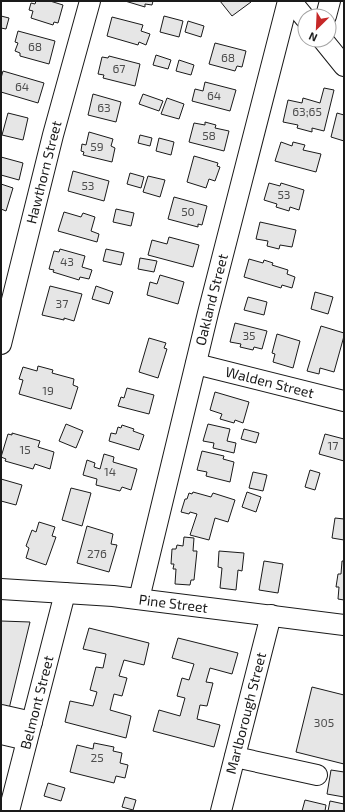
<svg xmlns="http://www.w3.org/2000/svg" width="345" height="812" font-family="'Exo 2',sans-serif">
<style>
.building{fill:#e6e6e6;stroke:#1a1a1a}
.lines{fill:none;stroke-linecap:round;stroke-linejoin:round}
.minor-casing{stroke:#1a1a1a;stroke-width:22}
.minor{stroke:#fff;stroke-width:20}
.labels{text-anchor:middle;stroke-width:3;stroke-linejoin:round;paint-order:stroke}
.number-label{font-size:12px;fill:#4d4d4d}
.street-label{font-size:14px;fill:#1a1a1a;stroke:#fff}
</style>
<rect width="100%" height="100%" fill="#fff"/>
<g class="building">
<path d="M36 1H50L63 5 58 23 54 22 53 25 31 18 33 11 29 10 31 3 35 4Z"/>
<path d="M125 1H153L152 5 145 4V7Z"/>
<path d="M220 1H250L251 2 232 16Z"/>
<path d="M1 16 9 18 6 29 1 28Z"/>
<path d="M164 16 183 21 179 37 160 32Z"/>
<path d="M112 17 143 25 141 31 150 34 146 45 139 42 138 45 107 36Z"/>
<path d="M188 21 204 26 201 37 185 32Z"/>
<path d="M18 31 55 41 49 64 20 56V53L15 51 18 43 15 42Z"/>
<path d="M215 43 246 51 242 67 237 66 235 71 209 64Z"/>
<path d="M156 55 171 60 168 69 153 65Z"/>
<path d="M109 56 140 64 135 86 103 78 104 75 98 74 102 57 108 58Z"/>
<path d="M179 60 194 65 191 75 176 71Z"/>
<path d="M3 71 44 83 38 103 1 92V78Z"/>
<path d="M205 82 236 90 230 111 192 101 195 89 203 91Z"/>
<path d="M324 88 334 90 324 131 312 128V132L297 128 298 125 283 122 288 100 302 103 303 98 320 103Z"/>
<path d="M93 94 121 102 116 122 88 115Z"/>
<path d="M143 94 163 101 159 111 139 104Z"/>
<path d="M167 98 184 104 179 119 161 114Z"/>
<path d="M8 113 28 118 23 140 2 135Z"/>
<path d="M337 113 344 115V141L331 137Z"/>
<path d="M205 122 216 125 215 128 229 131 224 151 189 142 194 123 205 125Z"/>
<path d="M89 132 113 139 111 146 115 148 112 162 83 155 84 152 81 151 82 144 86 145Z"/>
<path d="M140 135 152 138 150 146 138 143Z"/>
<path d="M159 138 174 142 171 155 156 151Z"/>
<path d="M281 142 292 146 293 142 305 145 303 150 321 154 316 172 275 161Z"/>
<path d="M194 156 218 163 217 166 220 167 215 181 209 179 206 188 187 182Z"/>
<path d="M1 157 23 163 19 180 1 175Z"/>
<path d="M73 171 109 181 104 201 68 191Z"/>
<path d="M130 173 144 177 141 188 127 184Z"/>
<path d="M148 176 165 180 160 197 143 192Z"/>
<path d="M269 183 280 186 281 183 304 190 299 210 290 207 289 211 276 207 277 204 264 200Z"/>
<path d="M1 184 13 188 6 211 1 209Z"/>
<path d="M174 197 207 206 202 225 198 224V227L168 219Z"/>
<path d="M116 209 134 213 131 226 113 222Z"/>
<path d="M64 212 81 217 83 213 95 217 91 231 99 234 97 242 58 231Z"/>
<path d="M260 222 296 230 292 247 280 245 279 249 267 246 268 241 256 239Z"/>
<path d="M169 237 199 245 193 267 148 255 152 240 167 244Z"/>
<path d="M60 249 85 256 82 267 92 270 89 279 80 277 79 280 53 272 54 270 49 269 54 251 59 252Z"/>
<path d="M106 249 124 253 121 265 103 261Z"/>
<path d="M140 258 157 261 154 272 138 269Z"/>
<path d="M249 259 263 263 264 260 273 263 272 265 288 270 287 274 295 277 292 288 282 285 281 288 244 277Z"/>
<path d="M160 275 184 282 178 304 147 295 150 282 157 284Z"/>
<path d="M50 286 82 294 74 321 64 318V320L42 315Z"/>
<path d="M96 286 113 292 109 304 92 299Z"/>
<path d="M315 292 333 297 328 314 311 309Z"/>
<path d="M248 297 267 302 264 315 244 310Z"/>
<path d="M235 323 267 331 262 349 254 347 253 350 240 347 241 344 230 342Z"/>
<path d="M321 326 344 333V336L334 372 320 368 319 374 307 371Z"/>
<path d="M277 334 300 341 293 368 273 362 275 354 272 353Z"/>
<path d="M149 338 166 343 164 348 167 349 158 378 139 372Z"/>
<path d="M38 366 53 370 52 373 74 379 73 385 78 387 71 409 19 394 23 380 19 379 23 367 37 371Z"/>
<path d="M127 388 154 395 149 414 118 406 121 397 124 398Z"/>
<path d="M215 392 249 402 243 423 235 420 234 423 220 419 222 414 210 410Z"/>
<path d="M66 424 83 431 76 448 59 441Z"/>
<path d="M208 424 230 429 227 441 236 443 234 453 213 448 214 443 203 441Z"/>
<path d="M122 425 134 429 133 431 144 435 139 450 109 441 111 433 116 434 118 427 121 428Z"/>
<path d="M244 429 259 433 256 443 241 439Z"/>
<path d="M12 433 40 441 38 447 54 452 50 469 35 464 33 469 5 461 6 459 1 457 8 434 12 435Z"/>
<path d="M325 434 344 439V461L319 454Z"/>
<path d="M202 451 224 456 223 459 234 462 230 482 206 476 207 472 197 470Z"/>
<path d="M104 454 114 457 113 462 137 469 131 490 122 487 120 491 96 485 97 479 83 475 87 460 95 463 94 467 100 469Z"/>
<path d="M310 470 320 473 315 490 305 487Z"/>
<path d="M253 472 267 475 263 491 249 488Z"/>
<path d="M1 479 22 485 16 505 1 501Z"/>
<path d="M71 488 91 493 82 526 62 520Z"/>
<path d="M193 492 211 497 213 493 235 500 228 522 215 518 209 540 190 535 197 514 190 512 189 514 181 512 185 499H187L189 493 192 494Z"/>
<path d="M247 492 261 497 256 512 242 507Z"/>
<path d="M335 518 344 519V540L332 538Z"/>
<path d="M39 522 55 527 52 536 56 537 46 565 26 558 29 548 26 546 32 530 36 532Z"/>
<path d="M87 526 113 534 111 544 117 545 109 572 77 563Z"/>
<path d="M184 537 194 538 193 551H197L194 580H191L190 585 175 584 176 569H173L174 564H171L172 549H176L177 545 183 546Z"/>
<path d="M219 551 244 553 242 571 238 570 236 590 220 588 222 568 218 567Z"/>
<path d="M264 561 283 564 278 593 259 590Z"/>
<path d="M342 561H344V600L338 599 339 587H336L338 574H341Z"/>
<path d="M1 621 30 622 8 713 1 712Z"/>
<path d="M89 628 149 643 144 665 124 660 119 676 127 678 122 696 114 694 110 710 131 716 126 738 65 722 70 701 93 706 97 692 90 690 96 667 103 668 106 654 83 649Z"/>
<path d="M178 638 238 653 232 674 210 668 206 682 213 683 207 706 200 705 197 719 220 725 214 747 153 731 159 710 180 716 185 698 177 696 182 678 189 680 194 664 172 658Z"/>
<path d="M312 687 344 695V764L296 752Z"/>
<path d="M94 743 114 747 113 751 122 753 120 763 128 765 125 778 116 776 114 783 70 772 77 745 93 749Z"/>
<path d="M331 770 344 772V797L327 794Z"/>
<path d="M48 783 65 788 61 801 44 796Z"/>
<path d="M125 797 136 800 133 810 122 807Z"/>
<path d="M305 800 326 805 325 811H302Z"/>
<path d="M330 801 344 804V811H328Z"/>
</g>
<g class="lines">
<defs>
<g id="minor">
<path d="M291 1 305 18"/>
<path d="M326 16 330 1"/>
<path d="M323 40 344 66"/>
<path id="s1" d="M1 344 53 135 90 1"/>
<path id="s2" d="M196 364 344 401"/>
<path id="s3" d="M1 589 113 596 344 625"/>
<path id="s4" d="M139 599 208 313 288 1"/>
<path d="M1 715 32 722"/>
<path d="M1 734 27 740"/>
<path d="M235 757 317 775"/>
<path id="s5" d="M9 811 65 593"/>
<path id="s6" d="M221 811 271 615"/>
</g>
</defs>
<use href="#minor" class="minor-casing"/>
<use href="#minor" class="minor"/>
</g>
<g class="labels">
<g class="number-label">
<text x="35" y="51">68</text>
<text x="228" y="62">68</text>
<text x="119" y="73">67</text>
<text x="22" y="91">64</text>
<text x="214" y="100">64</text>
<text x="104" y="112">63</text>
<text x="307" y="116">63;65</text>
<text x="209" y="140">58</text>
<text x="97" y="151">59</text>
<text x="88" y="190">53</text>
<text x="284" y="199">53</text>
<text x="188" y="216">50</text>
<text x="67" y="266">43</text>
<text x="62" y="308">37</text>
<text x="249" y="340">35</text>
<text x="48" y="395">19</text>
<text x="333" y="450">17</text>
<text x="25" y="454">15</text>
<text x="110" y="476">14</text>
<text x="97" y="558">276</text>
<text x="324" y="727">305</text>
<text x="97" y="762">25</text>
</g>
<g class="street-label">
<text dy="5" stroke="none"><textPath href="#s1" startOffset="177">Hawthorn Street</textPath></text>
<text dy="5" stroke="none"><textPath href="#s4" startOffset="308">Oakland Street</textPath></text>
<text dy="5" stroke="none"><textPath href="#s2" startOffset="76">Walden Street</textPath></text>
<text dy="5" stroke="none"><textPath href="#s3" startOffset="173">Pine Street</textPath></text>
<text dy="5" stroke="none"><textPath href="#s5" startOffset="112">Belmont Street</textPath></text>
<text dy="5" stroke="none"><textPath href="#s6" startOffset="101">Marlborough Street</textPath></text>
</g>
</g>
<rect width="345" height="812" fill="none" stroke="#1a1a1a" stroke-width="4"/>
<g transform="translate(317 28) rotate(204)"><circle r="19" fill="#ffffff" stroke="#a3a3a3"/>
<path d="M0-3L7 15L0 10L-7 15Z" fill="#c62828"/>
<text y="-6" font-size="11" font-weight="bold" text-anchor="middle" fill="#1a1a1a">N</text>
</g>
</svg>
